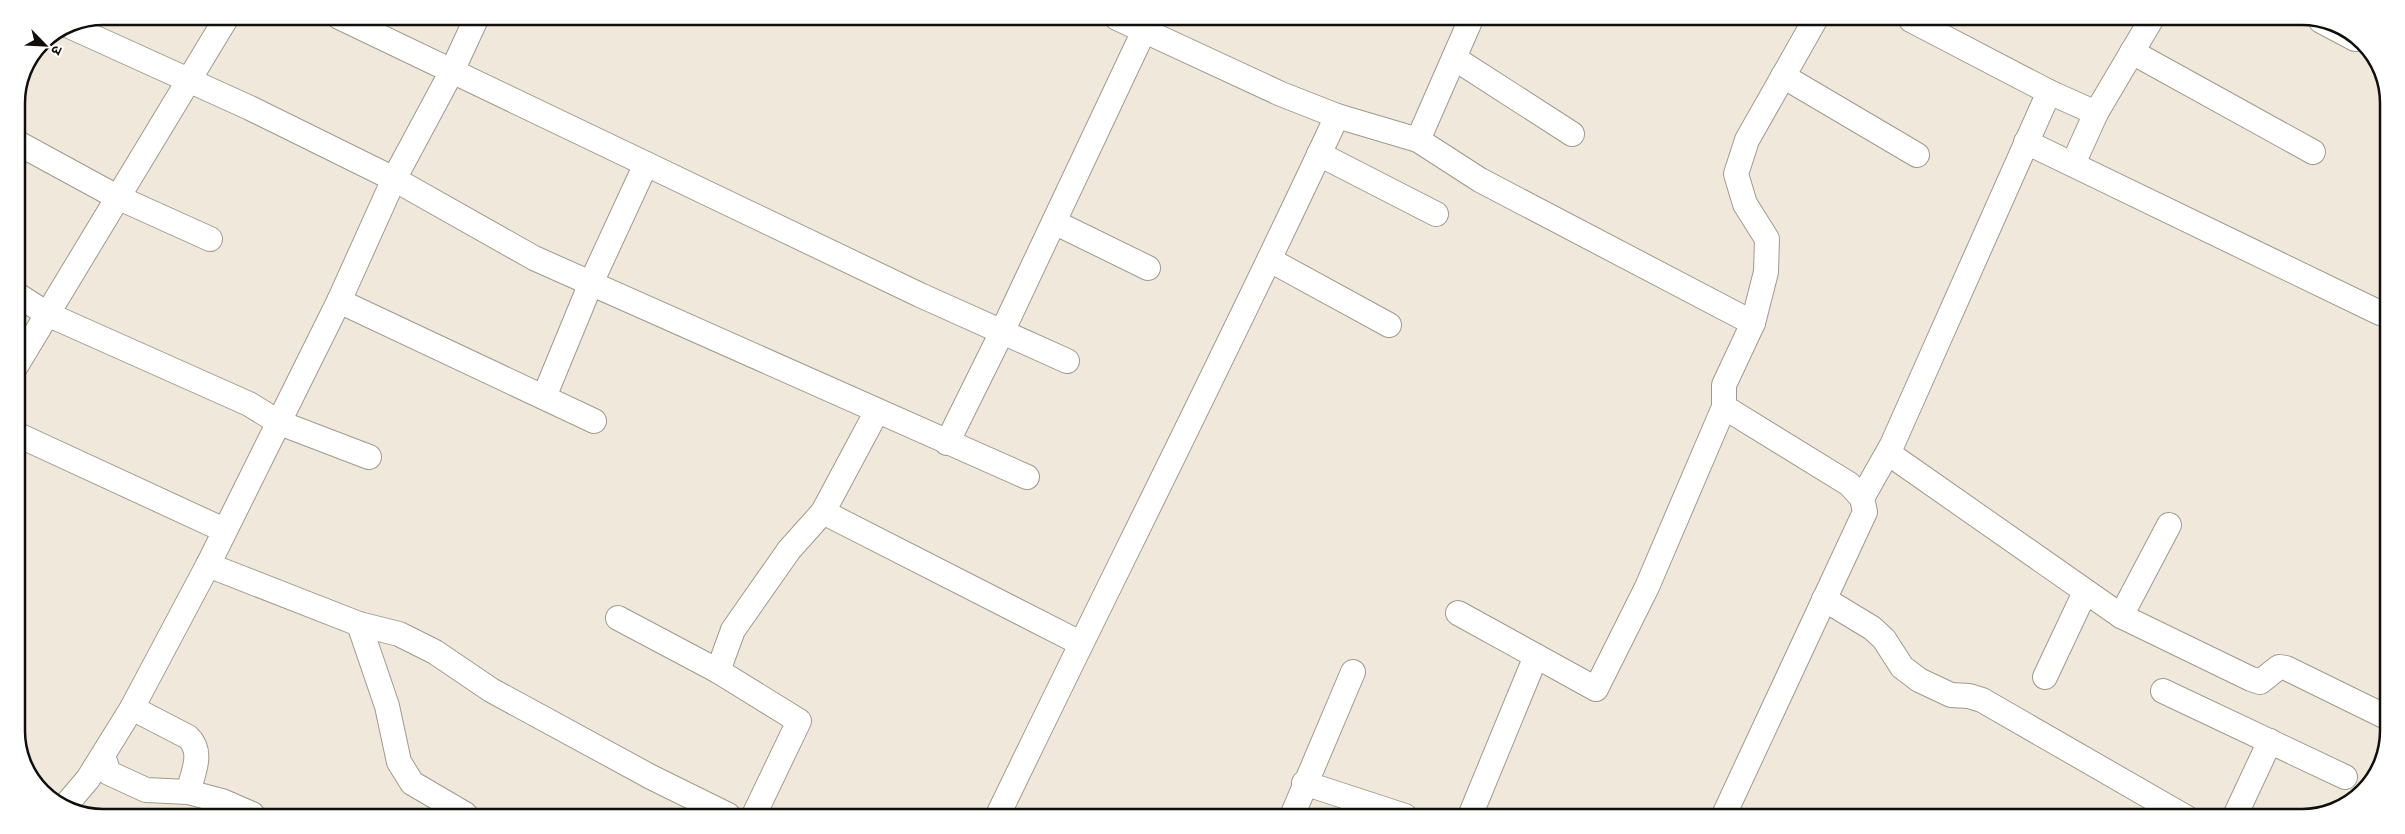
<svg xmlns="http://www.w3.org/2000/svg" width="2405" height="834" font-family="'Titillium Web','Noto Sans Devanagari',sans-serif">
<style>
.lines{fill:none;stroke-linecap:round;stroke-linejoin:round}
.minor-casing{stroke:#a09a8d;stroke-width:26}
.minor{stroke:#fff;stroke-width:24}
.rim{fill:none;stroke:#110f0a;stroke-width:2.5}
</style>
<rect width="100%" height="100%" fill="#f0e9db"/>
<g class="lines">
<defs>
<g id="minor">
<path d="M339 17 920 295 1067 361"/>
<path d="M1117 18 1281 94 1337 116"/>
<path d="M1911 20 2049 92 2096 113"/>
<path d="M2321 21 2355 39"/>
<path d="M67 25 250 108 394 179 534 258 1027 477"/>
<path d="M2132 52 2313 152"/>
<path d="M1454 58 1572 134"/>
<path d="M1783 76 1917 155"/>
<path d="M1418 140 1471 19"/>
<path d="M16 142 117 197 210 239"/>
<path d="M2026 142 2380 313"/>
<path d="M1319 154 1436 214"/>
<path d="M2073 164 2096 113 2151 20"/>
<path d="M1054 222 1148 268"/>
<path d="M1270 260 1389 325"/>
<path d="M16 294 47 314 249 404 280 423 369 457"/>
<path d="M339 301 594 421"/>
<path d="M16 366 227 17"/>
<path d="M544 397 591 283 646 164"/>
<path d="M16 434 224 530"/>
<path d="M947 443 1002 332 1150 18"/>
<path d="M1888 453 2121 616 2251 679 2260 682 2279 667 2286 668 2384 716"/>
<path d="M1862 498 1892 445 2049 92"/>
<path d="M823 512 1080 643"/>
<path d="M208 565 359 624 399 634 435 652 491 690 651 777 728 815"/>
<path d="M1824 599 1872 628 1884 639 1902 667 1919 680 1951 695 1969 696 1982 700 2187 818"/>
<path d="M1458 613 1596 689 1647 587 1724 407"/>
<path d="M2121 616 2169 525"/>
<path d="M618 618 718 671"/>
<path d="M359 624 387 706 399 762 412 783 465 814"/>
<path d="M2045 677 2085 592"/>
<path d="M2163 691 2345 777"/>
<path d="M132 708 188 737C204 752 193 773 188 792"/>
<path d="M103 756 109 773 146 790 188 792 222 801 252 814"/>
<path d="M1304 783 1405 816"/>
<path d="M65 806 88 779 132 708 208 565 339 301 394 179 452 71 477 17"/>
<path d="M754 815 799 721 718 671 733 630 789 550 823 512 877 411"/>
<path d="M998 815C1110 582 1228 351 1337 116L1418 140 1480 180 1753 323"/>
<path d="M1292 816 1353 672"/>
<path d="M1470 816 1536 656"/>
<path d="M1723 817 1865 512 1862 498 1849 484 1724 407V385L1753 323 1766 272 1767 239 1745 204 1736 174 1747 140 1815 20"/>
<path d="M2234 818 2270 741"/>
</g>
</defs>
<use href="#minor" class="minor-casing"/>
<use href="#minor" class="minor"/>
</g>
<path d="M0 0H2405V834H0ZM103 25H2302A78 78 0 0 1 2380 103V731A78 78 0 0 1 2302 809H103A78 78 0 0 1 25 731V103A78 78 0 0 1 103 25Z" fill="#fff" fill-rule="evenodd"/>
<path class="rim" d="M103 25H2302A78 78 0 0 1 2380 103V731A78 78 0 0 1 2302 809H103A78 78 0 0 1 25 731V103A78 78 0 0 1 103 25Z"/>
<g transform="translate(45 45) rotate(114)" stroke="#ffffff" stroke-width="4" paint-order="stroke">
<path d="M0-4L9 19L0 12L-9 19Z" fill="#110f0a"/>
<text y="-8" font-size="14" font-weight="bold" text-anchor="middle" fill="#110f0a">उ</text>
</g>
</svg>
